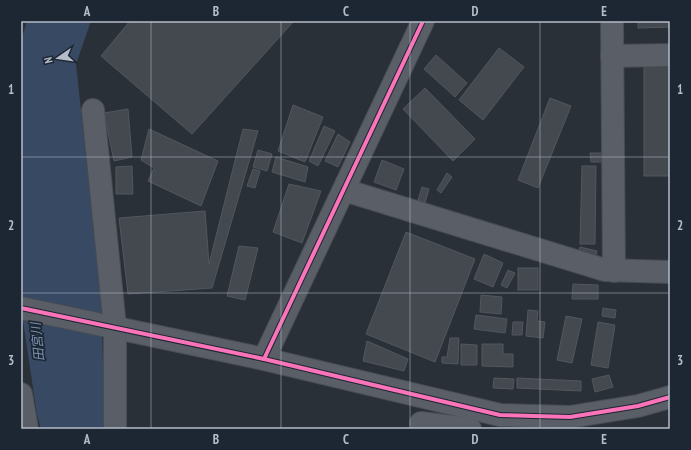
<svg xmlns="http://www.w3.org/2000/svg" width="691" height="450" font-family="'PT Sans Narrow','Noto Sans JP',sans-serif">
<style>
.water{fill:#384963}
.building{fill:#444950;stroke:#52575f}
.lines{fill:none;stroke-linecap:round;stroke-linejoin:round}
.minor-casing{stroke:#484c53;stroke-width:24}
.minor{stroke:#5a5e66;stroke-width:22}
.cycleway-casing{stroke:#1d2633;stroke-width:6}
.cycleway{stroke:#fb73b8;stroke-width:4}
.grid{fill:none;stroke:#b4bcc9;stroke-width:1;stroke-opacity:0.55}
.labels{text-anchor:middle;stroke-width:3.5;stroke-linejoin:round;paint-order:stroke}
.water-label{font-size:13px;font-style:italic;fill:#7c92b1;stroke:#1d2633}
.neatline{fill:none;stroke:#b4bcc9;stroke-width:1.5}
.grid-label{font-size:13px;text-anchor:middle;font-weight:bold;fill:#b4bcc9}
</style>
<rect width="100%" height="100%" fill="#2a3038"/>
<path class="water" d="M27 21H91L76 64 101 297 105 429H41L37 415 21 307V41Z"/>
<g class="building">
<path d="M130 21H294L192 134 101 56Z"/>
<path d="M638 21H670V27L638 28Z"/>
<path d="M499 48 524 67 483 120 459 100Z"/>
<path d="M436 55 467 83 455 97 424 69Z"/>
<path d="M644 63 670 64V176H644Z"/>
<path d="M425 88 475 139 453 161 403 109Z"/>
<path d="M550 98 571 106 538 188 518 180Z"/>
<path d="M293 105 323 117 305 162 278 151Z"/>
<path d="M128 109 132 157 114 161 104 113Z"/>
<path d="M324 126 335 131 318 166 309 161Z"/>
<path d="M149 129 218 161 201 206 148 181 154 168 141 160Z"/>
<path d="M243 129 258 131 212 288 128 294 119 218 205 211 209 264Z"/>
<path d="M338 134 350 142 338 167 325 161Z"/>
<path d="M258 150 272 154 267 171 253 167Z"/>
<path d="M590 153H602V162H591Z"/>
<path d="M276 157 308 167 305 182 272 172Z"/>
<path d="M382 160 404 169 396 190 374 182Z"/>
<path d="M132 166 133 194H116V167Z"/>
<path d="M582 166H596L595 244H580Z"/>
<path d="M253 169 260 171 255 188 247 186Z"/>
<path d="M447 173 452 177 441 193 437 190Z"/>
<path d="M289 184 321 191 302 243 273 232Z"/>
<path d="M422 187 429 189 425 203 418 200Z"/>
<path d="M406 232 475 259 435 362 366 334Z"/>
<path d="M239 246 258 248 245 300 227 296Z"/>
<path d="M580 247 597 251 595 259 578 254Z"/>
<path d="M484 254 503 263 493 287 474 279Z"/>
<rect x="518" y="268" width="20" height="22"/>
<path d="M508 270 515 273 507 288 501 285Z"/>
<path d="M573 284 598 285V299H572Z"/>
<path d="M481 295 502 297 501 314 480 312Z"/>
<path d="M603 308 616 310 615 318 602 316Z"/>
<path d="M528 310 538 311 537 321 545 322 543 338 526 336Z"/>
<path d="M476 315 507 319 505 333 474 329Z"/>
<path d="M566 316 582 319 572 363 557 360Z"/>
<path d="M513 322H523L522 335H512Z"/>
<path d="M598 322 615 325 608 368 591 365Z"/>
<path d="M450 338H459L458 364 442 363V357H447Z"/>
<path d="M367 341 408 359 404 371 363 361Z"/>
<path d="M461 344 477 345V365H461Z"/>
<path d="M482 344H503V354H513V367L482 366Z"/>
<path d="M609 375 613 387 595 392 592 379Z"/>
<path d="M494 378 514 379 513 389 493 388Z"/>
<path d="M517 378 581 381V391L517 388Z"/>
</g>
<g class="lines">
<defs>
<g id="minor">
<path d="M612 21 614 271"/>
<path d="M612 56 670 55"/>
<path d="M93 110 115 327V426"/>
<path d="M344 190 605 270 670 272"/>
<path d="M21 308 264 359 500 415 570 417 638 406 670 397"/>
<path d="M264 359 423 21"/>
<path d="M21 394 27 429"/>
<path d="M421 423 470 429"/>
</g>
</defs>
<use href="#minor" class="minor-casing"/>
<use href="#minor" class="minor"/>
<defs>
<g id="cycleway">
<path d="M21 308 264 359 500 415 570 417 638 406 670 397"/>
<path d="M264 359 423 21"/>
</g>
</defs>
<use href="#cycleway" class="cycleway-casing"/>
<use href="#cycleway" class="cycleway"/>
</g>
<path class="grid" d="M151 21V429M281 21V429M410 21V429M540 21V429M21 157H670M21 293H670"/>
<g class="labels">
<g class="water-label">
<text transform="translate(37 342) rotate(-96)" y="5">田宮川</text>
</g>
</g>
<rect width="691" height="450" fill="none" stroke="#1d2633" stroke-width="44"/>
<g transform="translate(58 58) rotate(257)" stroke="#1d2633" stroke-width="3" paint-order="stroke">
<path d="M0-3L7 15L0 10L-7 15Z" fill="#b4bcc9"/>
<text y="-6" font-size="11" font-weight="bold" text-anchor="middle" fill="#b4bcc9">N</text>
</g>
<rect x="22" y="22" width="647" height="406" class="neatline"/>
<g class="grid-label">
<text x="87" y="16">A</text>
<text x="216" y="16">B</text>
<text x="346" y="16">C</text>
<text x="475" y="16">D</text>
<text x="604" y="16">E</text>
<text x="11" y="94">1</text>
<text x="680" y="94">1</text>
<text x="11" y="230">2</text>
<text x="680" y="230">2</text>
<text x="11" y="365">3</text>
<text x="680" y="365">3</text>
<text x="87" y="444">A</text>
<text x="216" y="444">B</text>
<text x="346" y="444">C</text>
<text x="475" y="444">D</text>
<text x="604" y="444">E</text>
</g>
</svg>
